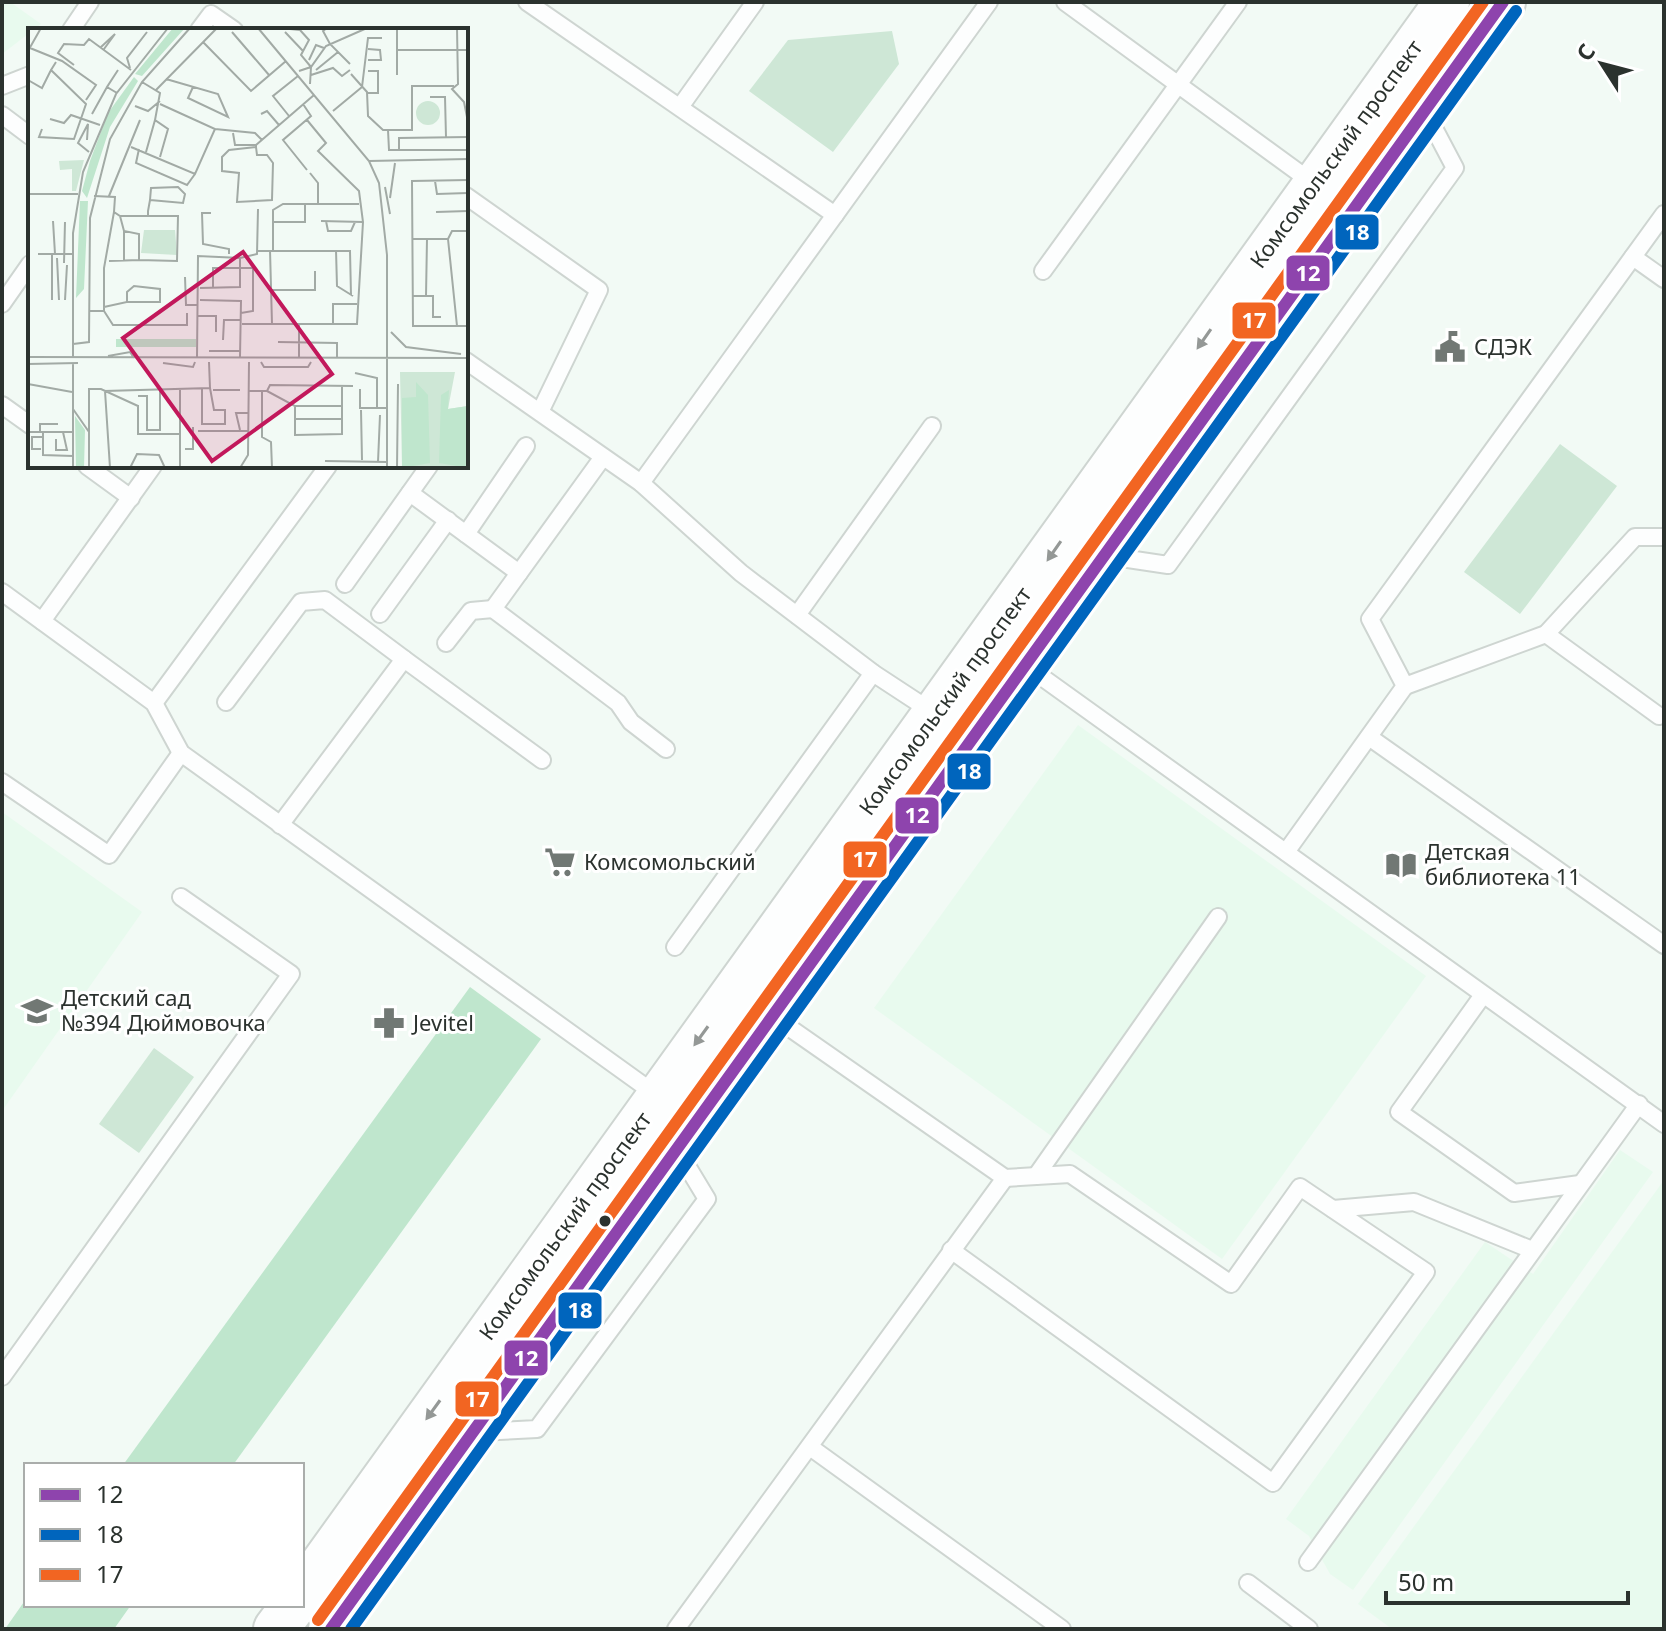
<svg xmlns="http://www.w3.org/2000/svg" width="1666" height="1631" font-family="'Noto Sans',sans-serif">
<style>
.built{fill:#e8faee}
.green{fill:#cee7d6}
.forest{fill:#bfe6cd}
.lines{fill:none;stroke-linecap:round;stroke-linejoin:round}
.service-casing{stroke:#ced5d1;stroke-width:20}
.secondary-casing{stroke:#ced5d1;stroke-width:48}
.service{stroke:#fdfefe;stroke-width:16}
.secondary{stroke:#fdfefe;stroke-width:44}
.bus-1-casing{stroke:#fff;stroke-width:18}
.bus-2-casing{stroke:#fff;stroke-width:18}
.bus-3-casing{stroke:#fff;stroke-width:18}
.bus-1{stroke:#8e44ad;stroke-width:12}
.bus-2{stroke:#0065bd;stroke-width:12}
.bus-3{stroke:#f26522;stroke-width:12}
.oneway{fill:#949896}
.bus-dot{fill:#2b322e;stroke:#fff;stroke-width:3}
.labels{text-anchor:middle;stroke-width:6;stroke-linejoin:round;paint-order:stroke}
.street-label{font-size:22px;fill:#2b322e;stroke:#fff}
.poi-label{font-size:22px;fill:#2b322e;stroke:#fff;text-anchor:start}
.inset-road{fill:none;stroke:#a2aaa5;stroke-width:2}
.view{fill:#c2185b;fill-opacity:0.15;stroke:#c2185b;stroke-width:4}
.inset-edge{fill:none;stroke:#2b322e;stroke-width:4}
.line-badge{stroke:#fff;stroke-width:3}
.badge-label{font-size:22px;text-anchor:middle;font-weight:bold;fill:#fff}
</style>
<rect width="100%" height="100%" fill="#f2faf5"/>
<g class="built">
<path d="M2 2H10L41 24 2 54Z"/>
<path d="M1078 725 1426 976 1222 1259 874 1008Z"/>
<path d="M2 812 142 912 2 1111Z"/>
<path d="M1620 1150 1653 1172 1353 1590 1330 1574 1309 1536 1286 1519 1485 1242 1533 1274Z"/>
<path d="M1664 1180V1629H1392L1358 1604Z"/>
</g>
<g class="green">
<path d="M892 31 899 64 833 152 749 91 788 40Z"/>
<path d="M1560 444 1617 486 1520 614 1464 572Z"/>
<path d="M154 1048 194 1077 139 1153 99 1124Z"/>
</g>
<g class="forest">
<path d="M470 987 541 1039 233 1465H123Z"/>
<path d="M26 1599V1605H131L114 1629H5Z"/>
</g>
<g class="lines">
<defs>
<g id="service">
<path d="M527 2 835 215"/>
<path d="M1065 2 1313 183"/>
<path d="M71 30 90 2"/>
<path d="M199 30 211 14 234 30"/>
<path d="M2 86 30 75"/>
<path d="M680 107 755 2"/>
<path d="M2 115 30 136"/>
<path d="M466 196 599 290 540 412"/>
<path d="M1633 257 1664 279"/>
<path d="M1043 271 1238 2"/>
<path d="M2 304 30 264"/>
<path d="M466 361 641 483 741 573 873 673 934 713"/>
<path d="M2 405 30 425"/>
<path d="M603 457 493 609 618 703 631 722 666 749"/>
<path d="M87 466 131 498"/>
<path d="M641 483 989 2"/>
<path d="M410 493 519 573"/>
<path d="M466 534 526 446"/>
<path d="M1108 556 1168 565 1455 168 1426 113"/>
<path d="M345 584 429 466"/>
<path d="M2 592 154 703 181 753 658 1096"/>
<path d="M380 614 448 520"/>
<path d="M797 615 932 426"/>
<path d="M42 621 153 466"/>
<path d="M1546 634 1659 716"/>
<path d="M446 643 471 611 493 609"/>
<path d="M1025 665 1664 1124"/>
<path d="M1405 686 1546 634 1635 537H1664"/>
<path d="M226 702 301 602 325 600 404 659"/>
<path d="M154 703 328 466"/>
<path d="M1369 737 1664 945"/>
<path d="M2 782 109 855 181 753"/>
<path d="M280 825 404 659 542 760"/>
<path d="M1286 852 1405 686 1370 619 1664 214"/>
<path d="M675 947 873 673"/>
<path d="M1483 995 1399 1112 1514 1193 1580 1184"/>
<path d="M1036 1176 1218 917"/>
<path d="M1333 1209 1414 1202 1532 1250"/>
<path d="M951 1250 1273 1483 1426 1272 1300 1187 1231 1284 1070 1174 1005 1178"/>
<path d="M2 1377 291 974 181 897"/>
<path d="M478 1432 537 1429 707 1199 678 1151"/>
<path d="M810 1447 1062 1629"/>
<path d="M1308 1562 1639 1104"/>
<path d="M1248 1583 1309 1629"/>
<path d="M676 1629 1005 1178 774 1017"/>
</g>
<g id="secondary">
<path d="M302 1593 1447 2"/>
<path d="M276 1629 294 1605"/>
<path d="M331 1629 1503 2"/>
</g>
</defs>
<use href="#service" class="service-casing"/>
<use href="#secondary" class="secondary-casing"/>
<use href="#service" class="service"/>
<use href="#secondary" class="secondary"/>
<defs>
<path id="bus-1" d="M331 1629 1503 2"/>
<path id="bus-2" d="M351 1629 1516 11"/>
<path id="bus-3" d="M318 1620 1483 2"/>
</defs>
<use href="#bus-1" class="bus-1-casing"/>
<use href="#bus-2" class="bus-2-casing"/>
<use href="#bus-3" class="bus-3-casing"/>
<use href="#bus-1" class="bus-1"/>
<use href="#bus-2" class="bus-2"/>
<use href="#bus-3" class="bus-3"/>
</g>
<defs><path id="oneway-solid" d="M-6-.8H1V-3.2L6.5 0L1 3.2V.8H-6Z" transform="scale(2)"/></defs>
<g class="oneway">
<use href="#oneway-solid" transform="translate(1204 339) rotate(125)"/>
<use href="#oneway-solid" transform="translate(1054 551) rotate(125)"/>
<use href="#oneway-solid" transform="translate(701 1036) rotate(126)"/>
<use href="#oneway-solid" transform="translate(433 1410) rotate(126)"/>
</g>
<defs>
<symbol id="civic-bare" viewBox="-9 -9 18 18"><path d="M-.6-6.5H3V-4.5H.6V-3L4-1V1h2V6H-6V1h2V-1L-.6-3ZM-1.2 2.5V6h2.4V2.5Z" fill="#717874" stroke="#fff" stroke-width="2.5" paint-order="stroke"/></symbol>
<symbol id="supermarket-bare" viewBox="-9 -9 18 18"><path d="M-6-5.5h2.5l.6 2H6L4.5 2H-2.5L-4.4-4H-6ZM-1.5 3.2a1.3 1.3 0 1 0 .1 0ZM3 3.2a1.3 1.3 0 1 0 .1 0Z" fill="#717874" stroke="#fff" stroke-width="2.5" paint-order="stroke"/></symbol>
<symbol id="library-bare" viewBox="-9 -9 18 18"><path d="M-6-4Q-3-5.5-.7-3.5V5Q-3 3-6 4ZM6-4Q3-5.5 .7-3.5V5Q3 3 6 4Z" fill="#717874" stroke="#fff" stroke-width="2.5" paint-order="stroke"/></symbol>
<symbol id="school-bare" viewBox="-9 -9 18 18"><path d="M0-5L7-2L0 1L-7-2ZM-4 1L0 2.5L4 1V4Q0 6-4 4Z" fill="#717874" stroke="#fff" stroke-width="2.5" paint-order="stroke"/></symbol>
<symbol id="pharmacy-bare" viewBox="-9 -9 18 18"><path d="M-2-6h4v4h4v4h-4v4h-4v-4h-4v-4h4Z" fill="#717874" stroke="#fff" stroke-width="2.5" paint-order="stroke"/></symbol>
</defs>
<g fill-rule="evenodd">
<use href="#civic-bare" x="1428" y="325" width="44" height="44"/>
<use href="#supermarket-bare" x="538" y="840" width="44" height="44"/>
<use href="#library-bare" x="1379" y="843" width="44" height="44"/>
<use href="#school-bare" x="15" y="989" width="44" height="44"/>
<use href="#pharmacy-bare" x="367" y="1001" width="44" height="44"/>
</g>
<circle class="bus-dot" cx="605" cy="1221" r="7"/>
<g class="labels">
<g class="street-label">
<text transform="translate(1336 154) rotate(-54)" y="8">Комсомольский проспект</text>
<text transform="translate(945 701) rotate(-54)" y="8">Комсомольский проспект</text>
<text transform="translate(565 1226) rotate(-54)" y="8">Комсомольский проспект</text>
</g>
<g class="poi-label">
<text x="1474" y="355">СДЭК</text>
<text x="1425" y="860">Детская<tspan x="1425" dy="25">библиотека 11</tspan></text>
<text x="584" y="870">Комсомольский</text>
<text x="61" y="1006">Детский сад<tspan x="61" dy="25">№394 Дюймовочка</tspan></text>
<text x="413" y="1031">Jevitel</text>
</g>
</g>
<g transform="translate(28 28)">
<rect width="440" height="440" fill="#f2faf5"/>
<path d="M388 85a12 12 0 1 1 24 0a12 12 0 1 1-24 0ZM56 132 48 163H44V141L32 142 31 133ZM116 202H147L149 227 113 225ZM372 344H427L420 381 440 378V440H374Z" fill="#cee7d6"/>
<path d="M145 0H157L114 48 107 46ZM106 49 110 53 82 99 59 170 54 163 62 133 80 85ZM52 173H60L56 261 48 270ZM88 311H168V319H88ZM388 354 400 367 402 435 374 440V370L388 369ZM421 362 420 381 440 378V440L411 435 413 367ZM47 388 57 402 56 440H48Z" fill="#bfe6cd"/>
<path class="inset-road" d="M230 0 341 133 351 155 359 227V440M252 0 272 2 281 12 273 27 283 39 298 18 339 0M299 0 295 3 302 16 322 36M369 0V47M429 0 430 56 424 61 436 74 439 89M204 4 241 47M257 4 275 23M175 14 223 63 258 33M73 19 87 6 76 21M2 20 34 33 68 57 58 72M369 22H440M0 23 13 0M281 32 288 17 296 20M340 32H353L352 22 340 21M46 37 30 25 36 16 56 17 61 11 103 42M102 40 99 30 119 4M288 42 310 24M271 43 283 39 282 56M323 46 339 64 340 88 355 102H384V58H426M283 47 305 40 314 48 322 42M138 51 190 66 200 89 160 70 165 59M0 52 14 60 23 42M114 54 132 65 127 92 140 101 132 129M128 62 189 0M89 65 79 59 90 42M340 65H350V43H340M402 69H417L418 109M275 76 283 88 255 112 279 142M107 78 120 83 132 73M305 83 334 59 340 10H354M64 86 79 59M233 86 239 83 251 97M261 88 245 68 270 48M22 91 36 95 43 87 72 97M14 101 11 109 46 111 58 76 23 42 28 34M187 101 227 105 234 112M360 102 361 122H440M205 105 207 117H228L286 67M59 112 60 96 50 115 61 124M228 117V119L229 127H239L245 135 244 172 209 174 211 145 194 143V129L201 122 228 119M103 119 167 146 187 101 132 76M111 121 108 135 159 157 167 146M371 122V110L440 109M118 124 127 92M341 133 440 131M282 145 290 155V176H331M440 152 384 153 385 298H440M407 153 409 166 440 165M357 159 362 186M0 166H50M66 168 87 169 86 184 92 188H150L149 233 111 232M81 168 112 92M362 170 367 135M408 184 440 183M183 185H174L175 216 201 221V226M120 188V183L122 172 123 160 150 159 157 166 155 175 122 172M25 193 27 226M293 193 335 194M298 193 300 203H323L327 194M244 194H277V176M96 203V233M385 211H420L424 203H440M420 211 429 298M242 222 244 296M245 222V182L255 176H290M308 222 309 258 325 268M229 223H322L323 267M10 226H44M24 226V272M29 230 31 272M212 230 229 226 230 181M81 233 111 232V206L96 203 92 188M36 235 37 194M157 249 158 277H169M185 260V240H225V283L213 285M243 262H287V243M385 268H405V289H413M398 268 399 211M37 272 39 237M172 272 213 273 212 329M76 279 99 274V264L106 258 132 261V274H99M61 283H76V240L86 184M76 283 85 297H159V285M169 288H188V304M214 296H329L335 194 331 163 290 123 298 115 279 92M305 296V276H329M363 304 378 319 433 326M195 312 196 292H213M250 314 309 315V330M45 316 61 314 62 190 82 111 114 54 162 0M181 323H212M80 328 102 324 106 330M0 329 440 330M169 329 170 228 212 230V259L172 260M45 330V205L55 144 88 66 140 0M271 330V296M233 334 236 339H280L283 334M45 335V440M135 335 165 339 167 334M0 336 50 335M327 345 349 350V380M0 356 44 364M152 360V440M174 360V396H197V382H186L182 360M332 361V380H359M185 362H212M221 363H239L242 357 325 358M234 363V409L243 414 244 440M239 363 267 378V407L314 406V357M110 368H119V402H132V360M110 377V406H152M267 378H314M45 381 61 404V440M333 382 334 432M267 391H314M212 402 208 385H221M170 403H221M0 404H45M12 404V396H30M15 404V427L45 428M61 404V361H73L110 378M28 411V422H39L35 404M13 421H4V409H15M157 421H165V399M297 433 359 434M350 434 352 387M82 440 77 363 182 360 181 334M102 440 109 426 131 427 137 440M212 440 220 427 221 334M369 440 370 356"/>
<path class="view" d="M215 224 304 346 184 433 95 310Z"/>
<rect width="440" height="440" class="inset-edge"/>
</g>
<g class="line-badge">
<rect x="1334" y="213" width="46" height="38" rx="8" fill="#0065bd"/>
<rect x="1285" y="254" width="46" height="38" rx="8" fill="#8e44ad"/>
<rect x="1231" y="301" width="46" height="39" rx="8" fill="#f26522"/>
<rect x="946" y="752" width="46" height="39" rx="8" fill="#0065bd"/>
<rect x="894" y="796" width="46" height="39" rx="8" fill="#8e44ad"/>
<rect x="842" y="840" width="46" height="39" rx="8" fill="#f26522"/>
<rect x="557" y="1291" width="46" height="39" rx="8" fill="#0065bd"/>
<rect x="503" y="1339" width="46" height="38" rx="8" fill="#8e44ad"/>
<rect x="454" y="1380" width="46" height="38" rx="8" fill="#f26522"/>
</g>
<g class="badge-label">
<text x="1357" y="240">18</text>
<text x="1308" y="281">12</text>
<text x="1254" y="328">17</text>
<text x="969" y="779">18</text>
<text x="917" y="823">12</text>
<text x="865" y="867">17</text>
<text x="580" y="1318">18</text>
<text x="526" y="1366">12</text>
<text x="477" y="1407">17</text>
</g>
<rect width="1666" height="1631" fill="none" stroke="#2b322e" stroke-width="8"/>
<rect x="24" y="1463" width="280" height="144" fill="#ffffff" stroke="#aaadab" stroke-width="2"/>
<rect x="40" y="1489" width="40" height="12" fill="#8e44ad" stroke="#aaadab" stroke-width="2"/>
<text x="96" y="1503" font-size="24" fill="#2b322e">12</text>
<rect x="40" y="1529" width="40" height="12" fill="#0065bd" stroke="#aaadab" stroke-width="2"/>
<text x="96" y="1543" font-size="24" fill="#2b322e">18</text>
<rect x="40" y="1569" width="40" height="12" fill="#f26522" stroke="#aaadab" stroke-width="2"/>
<text x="96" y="1583" font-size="24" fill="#2b322e">17</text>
<g transform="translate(1602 64) rotate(306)" stroke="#ffffff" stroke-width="6" paint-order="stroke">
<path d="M0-6L14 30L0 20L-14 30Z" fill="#2b322e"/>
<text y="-12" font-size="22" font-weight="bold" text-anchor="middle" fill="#2b322e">С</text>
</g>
<path d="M1386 1591v12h242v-12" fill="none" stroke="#2b322e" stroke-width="4"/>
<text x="1398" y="1591" font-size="24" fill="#2b322e" stroke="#ffffff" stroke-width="6" paint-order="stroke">50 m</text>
</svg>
